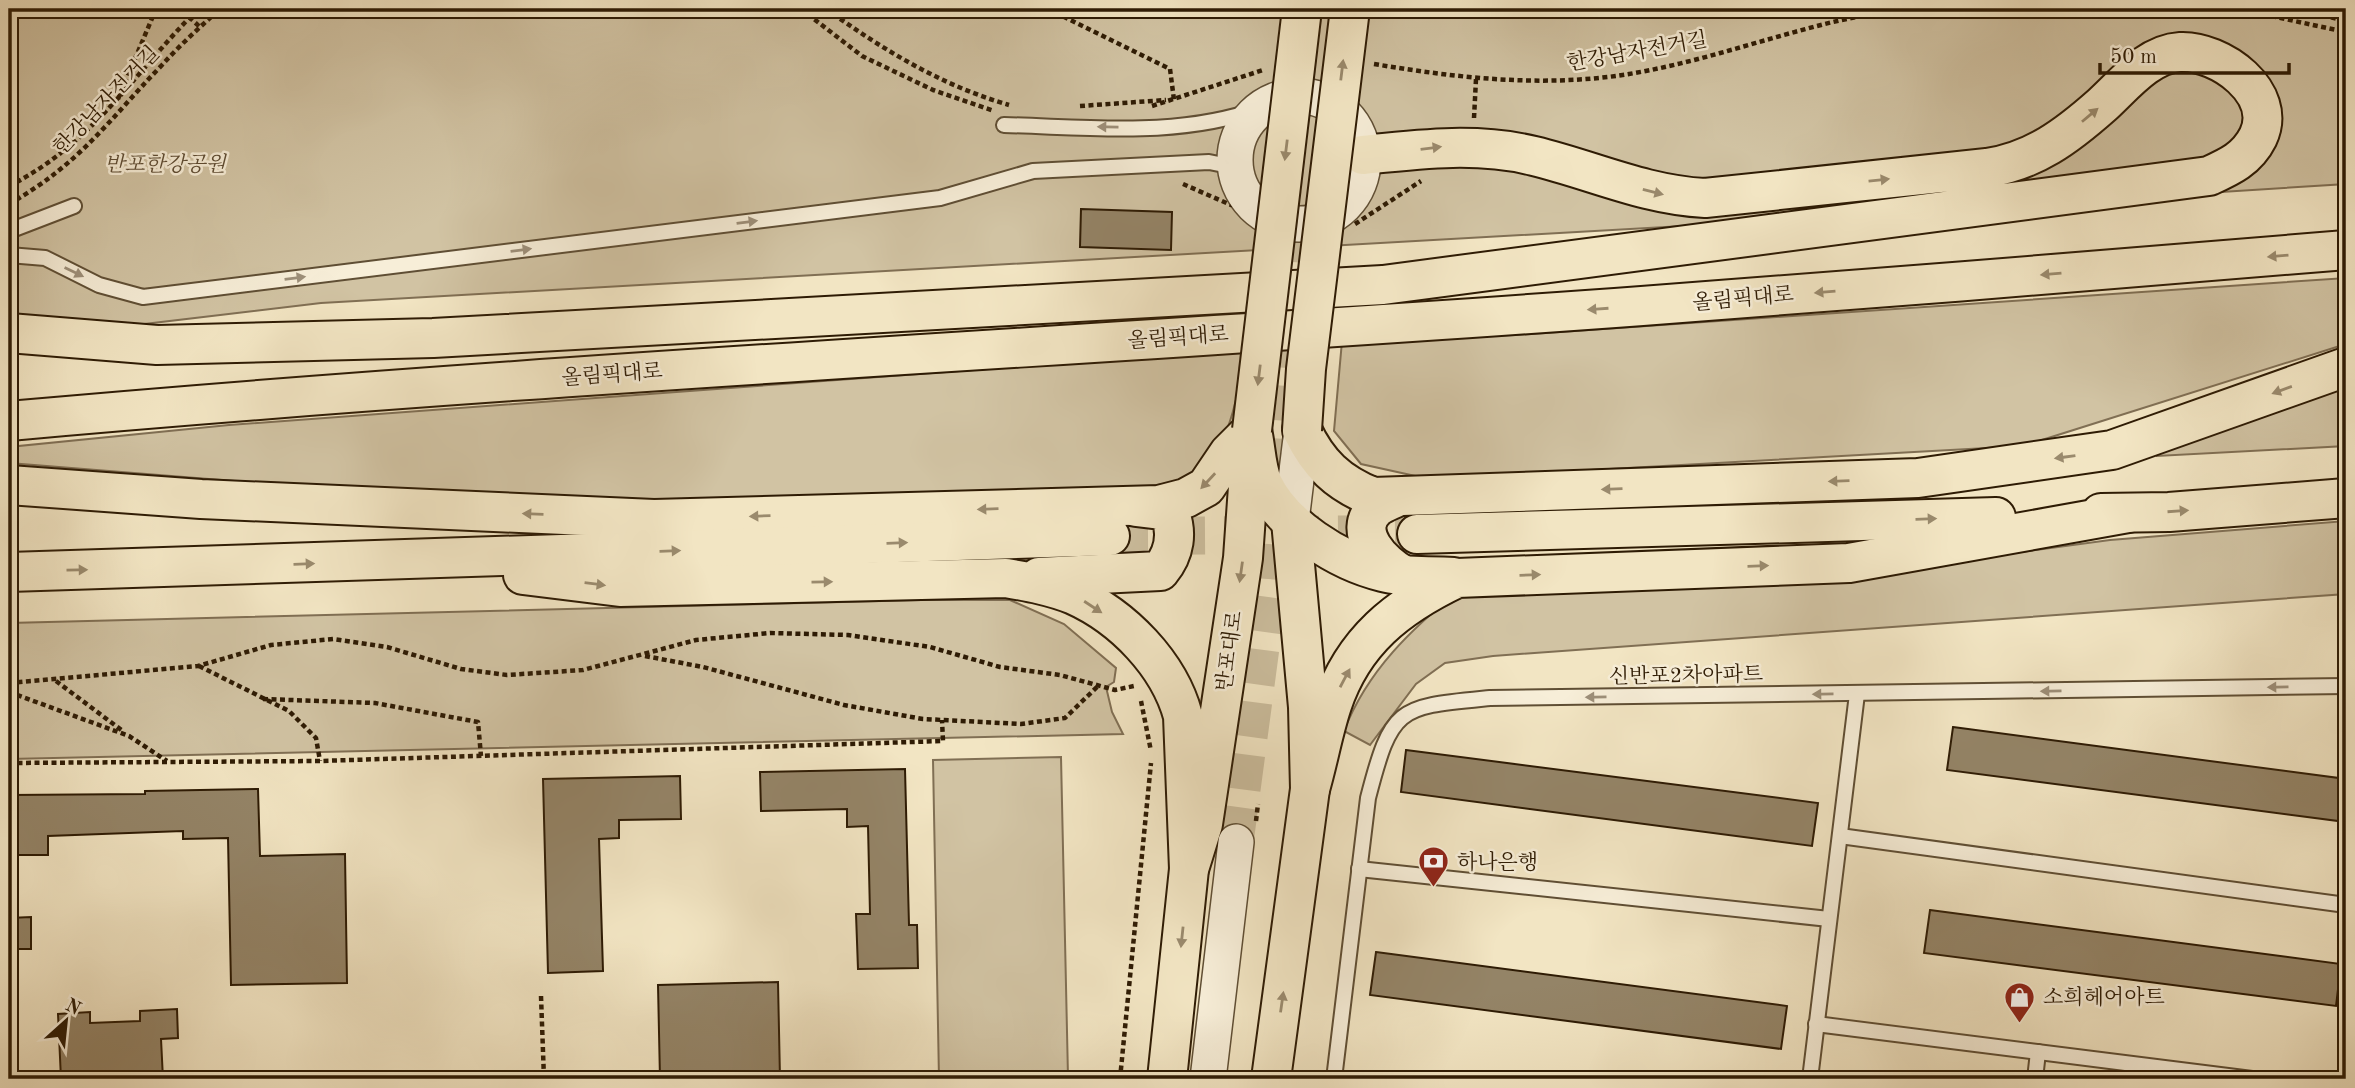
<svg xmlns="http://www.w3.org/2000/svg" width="2355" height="1088" font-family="'Old Standard TT','Noto Serif KR',serif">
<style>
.green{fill:#d1c3a3;stroke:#806f54;stroke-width:2}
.building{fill:#948467;stroke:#2e1b04;stroke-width:2}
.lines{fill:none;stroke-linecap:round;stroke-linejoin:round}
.tertiary-tunnel{stroke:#cbbd9d;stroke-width:35;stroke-dasharray:35 18;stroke-linecap:butt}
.trunk-tunnel{stroke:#cbbd9d;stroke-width:38;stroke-dasharray:38 19;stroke-linecap:butt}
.service-casing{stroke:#5f4e34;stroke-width:18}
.tertiary-casing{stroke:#5f4e34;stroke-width:38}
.primary-casing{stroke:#2e1b04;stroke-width:42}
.trunk-casing{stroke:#2e1b04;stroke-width:42}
.path{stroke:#2e1b04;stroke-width:4.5;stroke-dasharray:5 3.5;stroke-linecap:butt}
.service{stroke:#f7eed8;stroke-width:14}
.tertiary{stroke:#f7eed8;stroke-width:35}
.primary{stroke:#f2e5c3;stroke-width:38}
.trunk{stroke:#f2e5c3;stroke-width:38}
.primary-bridge-casing{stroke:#2e1b04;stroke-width:42;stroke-linecap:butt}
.primary-bridge{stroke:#f2e5c3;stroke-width:38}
.oneway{fill:#9a8a6d}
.oneway2{fill:#9d8f79}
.labels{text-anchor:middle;stroke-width:5;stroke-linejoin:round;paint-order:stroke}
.street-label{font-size:21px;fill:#2e1b04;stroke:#f7eed8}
.park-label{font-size:21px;font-style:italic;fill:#5f4d34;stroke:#f7eed8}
.poi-label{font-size:21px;fill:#2e1b04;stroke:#f7eed8;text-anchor:start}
</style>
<rect width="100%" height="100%" fill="#f2e5c3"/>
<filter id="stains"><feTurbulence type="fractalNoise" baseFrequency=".00286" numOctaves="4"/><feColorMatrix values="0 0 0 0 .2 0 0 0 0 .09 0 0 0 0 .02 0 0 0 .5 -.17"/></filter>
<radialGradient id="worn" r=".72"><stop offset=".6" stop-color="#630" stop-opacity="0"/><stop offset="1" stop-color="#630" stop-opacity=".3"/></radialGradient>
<g class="green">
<path d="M9 9H2346V184L1736 223 321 303 9 340Z"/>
<path d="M2346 278V344L2023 446 1429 479 1361 464 1334 431 1342 341 1515 335Z"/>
<path d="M1244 350C1241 384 1230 445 1203 468 1186 483 1156 485 1135 488L523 504 9 463V447L229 425Z"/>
<path d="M2346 380V446L2157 456 2158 442Z"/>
<path d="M2346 521V594L1493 656 1445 663 1416 684 1370 745 1344 731C1367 671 1412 628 1461 589L1923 565 2110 540Z"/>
<path d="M922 600H1010L1064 624 1116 668 1114 682 1106 687 1112 712 1123 734 9 759V623Z"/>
<path d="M1061 757 1068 1077 939 1079 933 760Z"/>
</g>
<g class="building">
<path d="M1081 209 1172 212 1171 250 1080 247Z"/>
<path d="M1953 727 2346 779V822L1947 770Z"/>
<path d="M1406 750 1818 803 1812 846 1401 792Z"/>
<path d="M905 769 909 925H917L918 968 858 969 856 914H870L868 826 847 827V809L761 811 760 772Z"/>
<path d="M680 776 681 819 619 820V838L599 839 603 971 548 973 543 779Z"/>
<path d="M258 789 260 856 345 854 347 983 231 985 228 838 183 839V831L48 836V855H9V795L145 794V791Z"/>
<path d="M1930 910 2341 964 2336 1006 1924 953Z"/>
<path d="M31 917V949H9V918Z"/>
<path d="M1376 952 1787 1006 1781 1049 1370 995Z"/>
<path d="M778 982 780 1079H660L658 985Z"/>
<path d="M177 1009 178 1038 161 1039 163 1079H61L58 1014 90 1012V1023L140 1021V1011Z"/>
</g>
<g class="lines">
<path class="tertiary-tunnel" d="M1236 842 1269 595 1295 225"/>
<path class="trunk-tunnel" d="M1110 536 1417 534"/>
<defs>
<g id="service">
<path d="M1004 125C1090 127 1179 138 1261 108"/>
<path d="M9 231 74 206"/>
<path d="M9 255 45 258 99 285 143 297 940 198 1033 171 1209 162 1229 166 1237 178"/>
<path d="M1840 836 2346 905"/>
<path d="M1359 869 1829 919"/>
<path d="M1816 1024 2252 1079"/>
<path d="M1334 1079 1368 798C1392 705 1398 707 1490 698L2346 686"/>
<path d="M1810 1079 1857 694"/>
<path d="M2035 1079 2038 1052"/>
</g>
<g id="tertiary">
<circle cx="1299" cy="160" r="64"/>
<path d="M1291 521 1302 430"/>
<path d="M1208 1079 1236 842"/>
</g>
<g id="primary">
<path d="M1167 1079 1189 869 1203 824 1243 558 1251 444"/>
<path d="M1271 1079 1310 789 1308 707 1291 521"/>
</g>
<g id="trunk">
<path d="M9 333 157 345 433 338 1383 285 2209 176C2229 167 2247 159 2258 137 2279 93 2220 50 2180 52 2148 54 2124 85 2102 105 2067 136 2034 161 1987 168L1705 198C1644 195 1592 170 1534 156 1477 142 1420 149 1363 155"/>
<path d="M9 421C552 372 1098 346 1642 306 1877 289 2111 269 2346 250"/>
<path d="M1252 430C1256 447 1256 468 1263 484 1283 526 1338 561 1383 572 1406 578 1430 575 1453 577"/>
<path d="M1302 430C1318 464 1338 483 1373 497L1918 478 2112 450 2346 367"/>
<path d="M9 485 201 499 654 519 1159 505 1186 498 1206 487 1229 453 1252 430"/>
<path d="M1395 498C1389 501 1381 504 1376 508 1350 532 1383 564 1403 575"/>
<path d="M2101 513 2169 512 2346 498"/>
<path d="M1417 534 1996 517"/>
<path d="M9 572 1110 536"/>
<path d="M523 575 620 587 1006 578C1029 582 1052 586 1074 595 1123 617 1169 664 1183 716L1189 869"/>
<path d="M1039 577 1160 571C1175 553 1178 532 1169 511L1136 507"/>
<path d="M1310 789C1318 762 1323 732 1332 705 1353 641 1398 606 1457 578L1849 563 2128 513"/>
</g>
</defs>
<use href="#service" class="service-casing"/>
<use href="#tertiary" class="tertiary-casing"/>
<use href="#primary" class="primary-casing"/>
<use href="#trunk" class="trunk-casing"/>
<g class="path">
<path d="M801 9 862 56 933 90 994 111"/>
<path d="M826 9C884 50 940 85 1009 105"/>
<path d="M1048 9 1170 69 1174 100"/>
<path d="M1924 9H1947"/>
<path d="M2238 9 2346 32"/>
<path d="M2298 9 2346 21"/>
<path d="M189 17 200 27"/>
<path d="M1374 64C1452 77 1529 86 1608 77 1681 68 1750 43 1821 25 1847 18 1874 14 1900 9"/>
<path d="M118 99 156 9"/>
<path d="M1080 106 1166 100"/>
<path d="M1152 106 1263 70"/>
<path d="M1474 118 1476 79"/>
<path d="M1183 184 1231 205 1244 196"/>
<path d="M9 186C93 144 134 73 198 9"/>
<path d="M9 204C80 164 108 121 162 65 180 45 200 27 220 9"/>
<path d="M1355 224 1421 181"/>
<path d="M645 656 703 667 844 705 923 719 1021 724 1065 718 1098 686"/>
<path d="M199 666 289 711 316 738 320 761"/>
<path d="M56 681 124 732"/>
<path d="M9 683 198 666 271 645 333 639 387 647 461 669 507 675 583 670 696 640 770 633 848 635 930 647 1000 667 1060 675 1115 690 1134 686"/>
<path d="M9 692 129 736 167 761"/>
<path d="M263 699 375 703 478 722 481 756"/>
<path d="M1141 701 1151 751"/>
<path d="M9 763 320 761 943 741 942 720"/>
<path d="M1256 821 1258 804"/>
<path d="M541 996 544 1079"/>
<path d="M1120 1079 1151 763"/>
</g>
<use href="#service" class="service"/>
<use href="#tertiary" class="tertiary"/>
<use href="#primary" class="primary"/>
<use href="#trunk" class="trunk"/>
<defs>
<g id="primary-bridge">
<path d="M1252 430 1302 9"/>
<path d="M1302 430 1306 369 1350 9"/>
</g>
</defs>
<use href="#primary-bridge" class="primary-bridge-casing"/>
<use href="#primary-bridge" class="primary-bridge"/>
</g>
<defs><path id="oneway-solid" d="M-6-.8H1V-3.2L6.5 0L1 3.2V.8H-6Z" transform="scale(1.75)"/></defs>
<g class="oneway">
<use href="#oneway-solid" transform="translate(1342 70) rotate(-83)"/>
<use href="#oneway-solid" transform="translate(2090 115) rotate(-40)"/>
<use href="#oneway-solid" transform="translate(1431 148) rotate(-7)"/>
<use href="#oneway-solid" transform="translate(1286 150) rotate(97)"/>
<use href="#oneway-solid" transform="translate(1879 180) rotate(-6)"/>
<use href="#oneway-solid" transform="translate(1653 192) rotate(14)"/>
<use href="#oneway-solid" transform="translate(2278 256) rotate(175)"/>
<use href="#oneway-solid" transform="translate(2051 274) rotate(175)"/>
<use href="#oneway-solid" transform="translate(1825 292) rotate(175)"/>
<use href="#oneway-solid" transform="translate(1598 309) rotate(176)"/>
<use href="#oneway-solid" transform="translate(1259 375) rotate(97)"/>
<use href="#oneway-solid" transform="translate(2282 390) rotate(160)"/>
<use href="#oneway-solid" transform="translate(2065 457) rotate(172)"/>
<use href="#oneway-solid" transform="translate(1208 481) rotate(133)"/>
<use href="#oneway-solid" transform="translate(1839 481) rotate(178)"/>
<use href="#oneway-solid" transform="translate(1612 489) rotate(178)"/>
<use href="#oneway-solid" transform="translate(988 509) rotate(178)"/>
<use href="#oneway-solid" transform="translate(2178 511) rotate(-4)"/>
<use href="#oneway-solid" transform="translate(533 514) rotate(-178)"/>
<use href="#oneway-solid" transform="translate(760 516) rotate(178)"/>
<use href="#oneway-solid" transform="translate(1926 519) rotate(-2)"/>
<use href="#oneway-solid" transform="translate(897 543) rotate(-2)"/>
<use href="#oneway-solid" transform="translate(670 551) rotate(-2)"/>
<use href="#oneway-solid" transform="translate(304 564) rotate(-2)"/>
<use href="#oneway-solid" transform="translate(1758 566) rotate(-2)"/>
<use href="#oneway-solid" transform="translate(77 570) rotate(-1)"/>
<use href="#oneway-solid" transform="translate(1241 572) rotate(98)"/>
<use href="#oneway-solid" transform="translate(1530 575) rotate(-2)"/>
<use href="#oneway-solid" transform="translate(822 582) rotate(-1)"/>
<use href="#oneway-solid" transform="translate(595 584) rotate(7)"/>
<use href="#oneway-solid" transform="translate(1093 607) rotate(33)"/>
<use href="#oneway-solid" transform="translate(1345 678) rotate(-62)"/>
<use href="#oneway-solid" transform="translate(1182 937) rotate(96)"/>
<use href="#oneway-solid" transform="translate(1282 1002) rotate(-82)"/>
</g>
<g class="oneway2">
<use href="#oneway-solid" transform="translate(1108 127) rotate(-179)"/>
<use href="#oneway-solid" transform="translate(747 222) rotate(-7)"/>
<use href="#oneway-solid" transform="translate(521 250) rotate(-7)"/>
<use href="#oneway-solid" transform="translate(74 272) rotate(26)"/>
<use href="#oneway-solid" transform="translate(295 278) rotate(-7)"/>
<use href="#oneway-solid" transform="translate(2278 687) rotate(179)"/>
<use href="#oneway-solid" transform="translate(2051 691) rotate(179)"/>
<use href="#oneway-solid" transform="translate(1823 694) rotate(179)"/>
<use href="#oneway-solid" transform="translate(1596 697) rotate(179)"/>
</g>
<defs>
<symbol id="bank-pin" viewBox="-11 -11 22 30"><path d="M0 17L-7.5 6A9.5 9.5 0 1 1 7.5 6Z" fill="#8f2418" stroke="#f7eed8"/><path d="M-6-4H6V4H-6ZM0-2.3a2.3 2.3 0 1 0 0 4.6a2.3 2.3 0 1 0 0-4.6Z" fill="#fff"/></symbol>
<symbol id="shop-pin" viewBox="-11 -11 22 30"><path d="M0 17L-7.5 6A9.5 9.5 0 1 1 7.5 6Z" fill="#8f2418" stroke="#f7eed8"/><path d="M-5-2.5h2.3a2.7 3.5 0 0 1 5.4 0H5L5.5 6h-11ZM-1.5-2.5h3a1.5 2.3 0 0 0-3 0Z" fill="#fff"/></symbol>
</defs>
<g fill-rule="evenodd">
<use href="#bank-pin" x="1416" y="844" width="35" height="47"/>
<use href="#shop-pin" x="2002" y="980" width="35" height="47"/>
</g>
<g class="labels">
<g class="street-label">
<text transform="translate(1637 51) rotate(-10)" y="7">한강남자전거길</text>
<text transform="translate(106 100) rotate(-46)" y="7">한강남자전거길</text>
<text transform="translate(1743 298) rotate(-5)" y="7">올림픽대로</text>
<text transform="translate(1178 337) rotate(-4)" y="7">올림픽대로</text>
<text transform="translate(612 374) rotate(-4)" y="7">올림픽대로</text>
<text transform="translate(1229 651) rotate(-82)" y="7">반포대로</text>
<text transform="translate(1686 675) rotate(-1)" y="7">신반포2차아파트</text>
</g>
<g class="park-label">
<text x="165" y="171">반포한강공원</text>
</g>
<g class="poi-label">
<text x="1457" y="869">하나은행</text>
<text x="2043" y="1004">소희헤어아트</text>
</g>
</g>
<rect width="2355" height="1088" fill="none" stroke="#f2e5c3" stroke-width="35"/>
<rect x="10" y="10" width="2334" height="1067" fill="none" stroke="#2e1b04" stroke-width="3.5"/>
<rect x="18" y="18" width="2320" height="1053" fill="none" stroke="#2e1b04" stroke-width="2"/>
<g transform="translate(66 1021) rotate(27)" stroke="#f7eed8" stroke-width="5" paint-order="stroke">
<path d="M0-5L12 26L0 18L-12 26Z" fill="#2e1b04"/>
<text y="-10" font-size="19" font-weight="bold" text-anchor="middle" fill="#2e1b04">N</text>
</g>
<path d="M2100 63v10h189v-10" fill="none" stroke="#2e1b04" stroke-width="3.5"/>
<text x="2110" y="63" font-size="21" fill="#2e1b04" stroke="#f7eed8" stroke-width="5" paint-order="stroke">50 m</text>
<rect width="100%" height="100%" filter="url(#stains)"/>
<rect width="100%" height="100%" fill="url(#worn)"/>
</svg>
